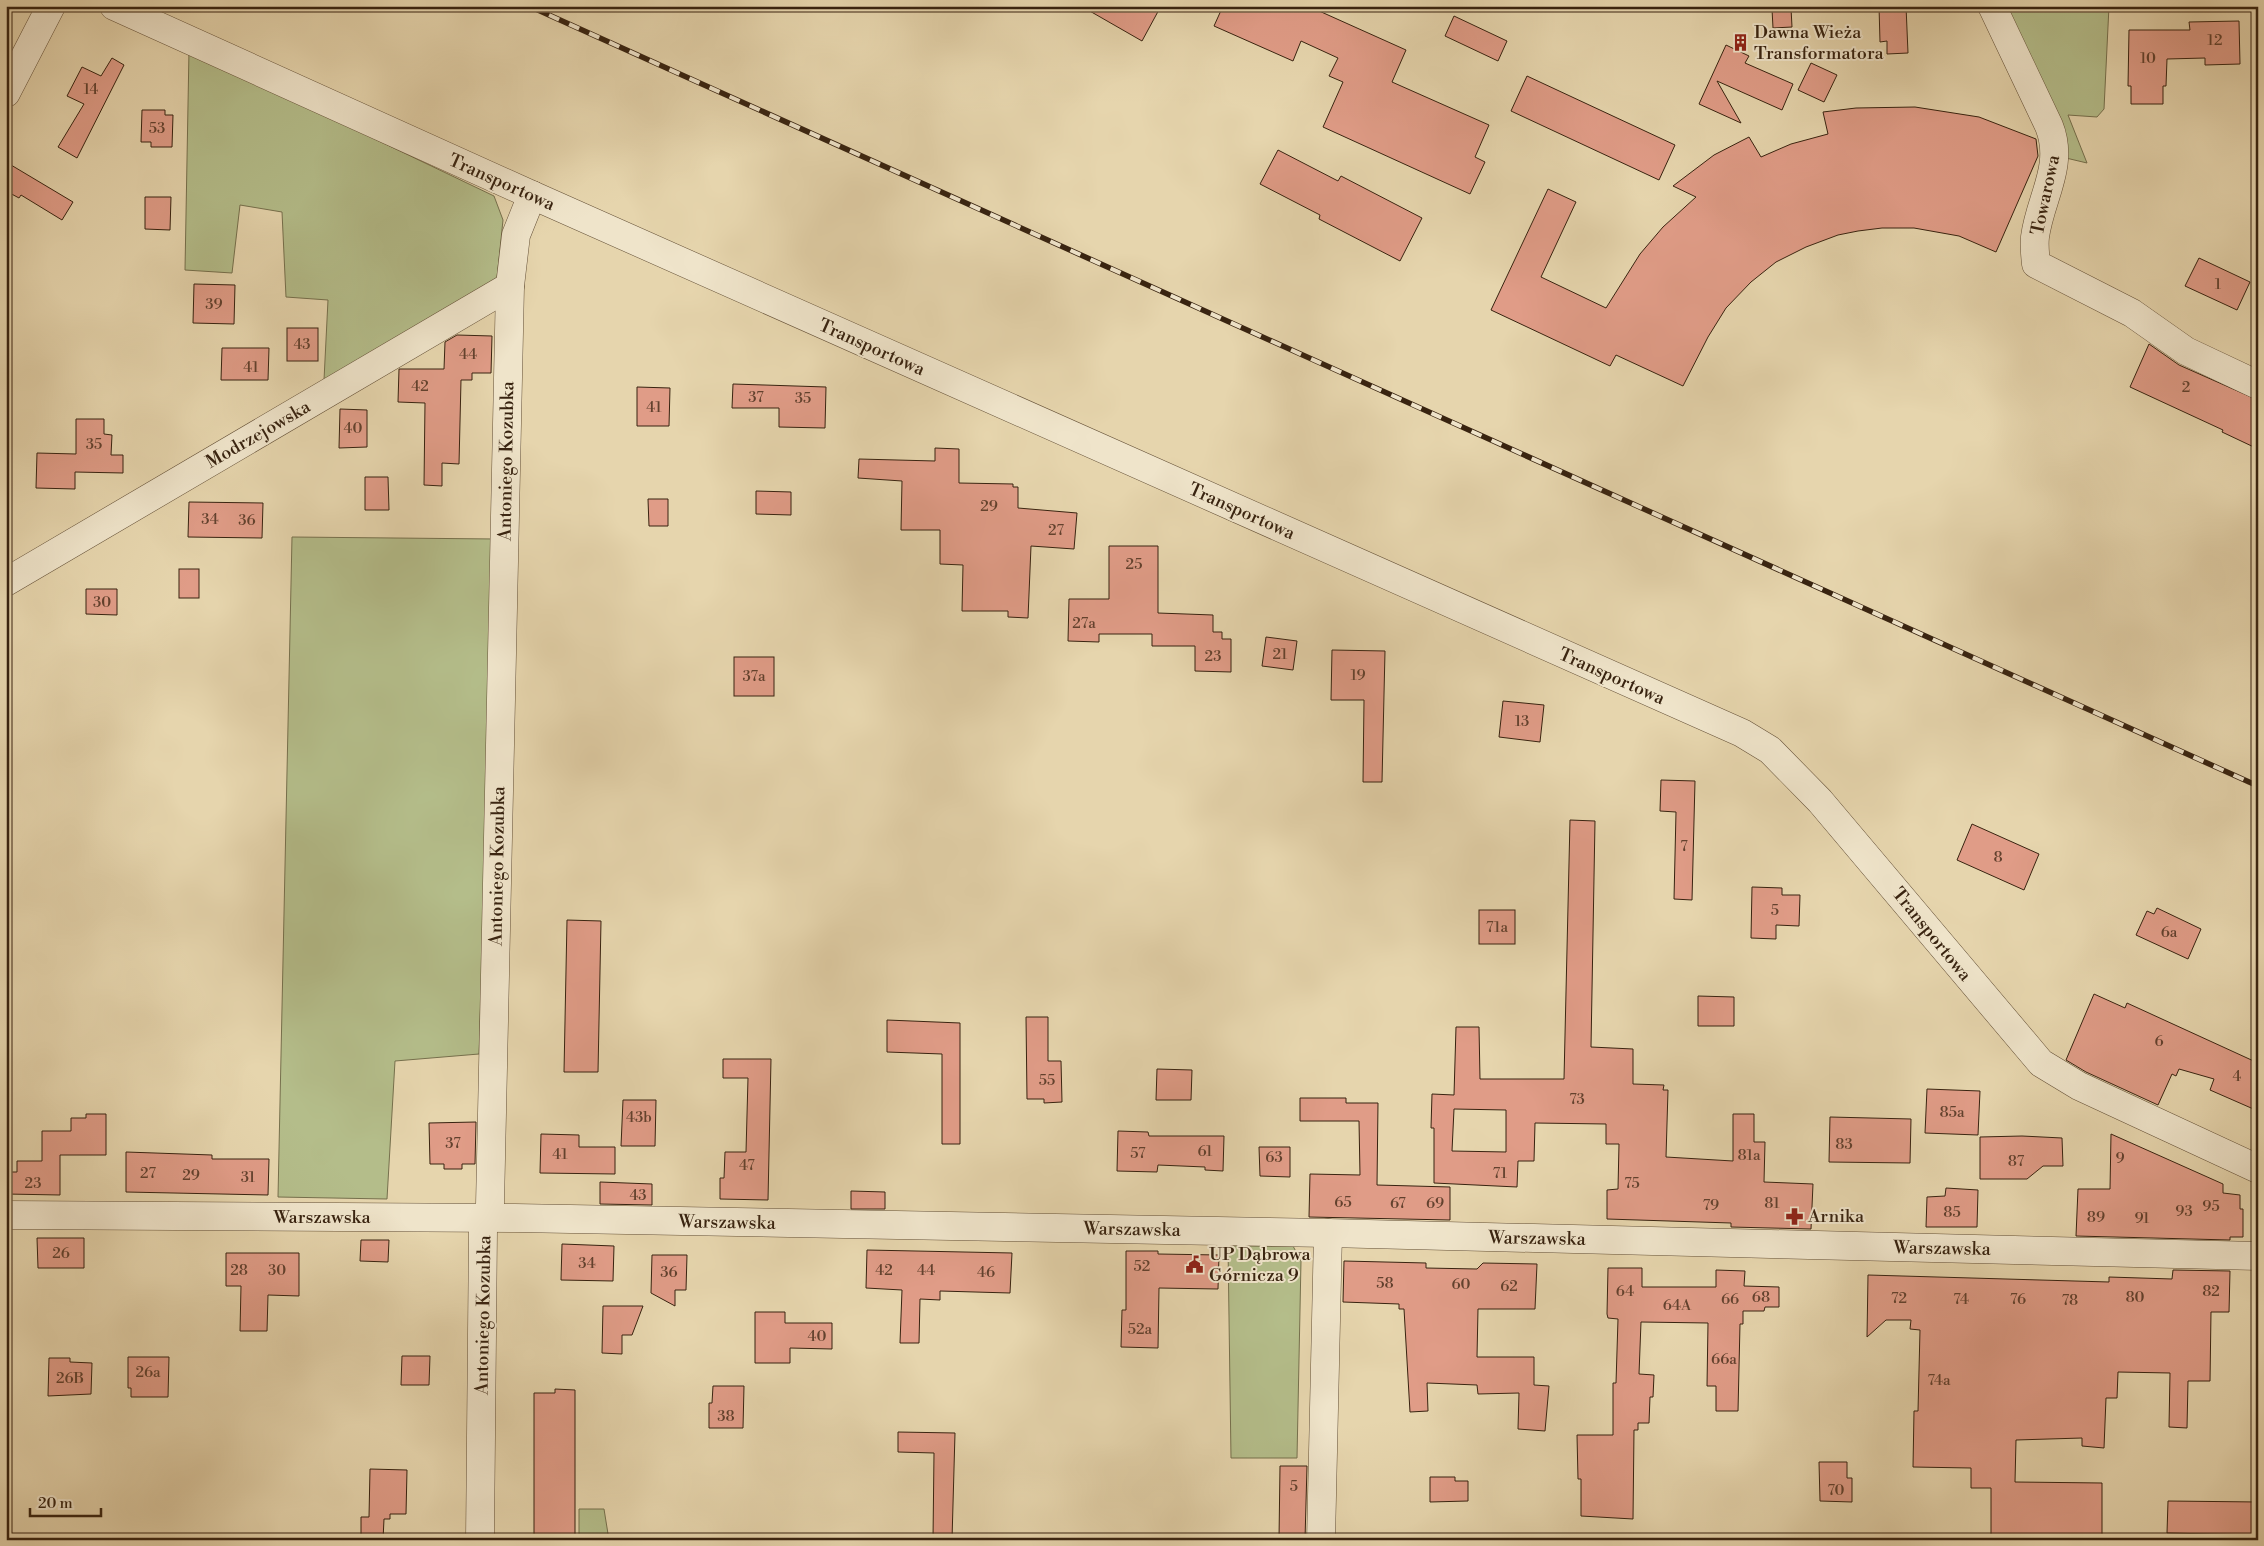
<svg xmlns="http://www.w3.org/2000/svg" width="2264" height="1546" font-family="'Libre Bodoni',serif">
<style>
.green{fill:#b4bd8a;stroke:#76704d}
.building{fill:#e09c87;stroke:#382310;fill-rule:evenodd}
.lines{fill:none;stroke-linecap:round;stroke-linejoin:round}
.minor-casing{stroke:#645037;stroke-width:29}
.minor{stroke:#efe4ca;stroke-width:28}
.rail-casing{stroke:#382310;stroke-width:5.5}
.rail{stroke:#efe4ca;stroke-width:4;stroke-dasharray:11;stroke-linecap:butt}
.labels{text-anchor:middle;stroke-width:4;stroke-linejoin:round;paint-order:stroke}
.number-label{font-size:15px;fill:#62412e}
.poi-label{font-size:18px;fill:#382310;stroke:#efe4ca;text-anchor:start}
.street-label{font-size:18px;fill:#382310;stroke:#efe4ca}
</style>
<rect width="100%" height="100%" fill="#e6d5ad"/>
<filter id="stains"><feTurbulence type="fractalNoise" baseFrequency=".004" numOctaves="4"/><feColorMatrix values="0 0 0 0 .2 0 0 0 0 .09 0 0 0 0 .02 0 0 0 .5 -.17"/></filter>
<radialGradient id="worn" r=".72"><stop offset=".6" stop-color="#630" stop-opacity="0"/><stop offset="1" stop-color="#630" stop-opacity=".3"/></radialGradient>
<g class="green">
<path d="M2109 6 2104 109 2097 117 2068 115 2087 163 2066 158 2007 7Z"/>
<path d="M189 50 494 196 503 220 497 278 324 380 328 300 286 297 282 212 240 205 232 273 185 270Z"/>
<path d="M292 537 496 539 479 1054 395 1061 387 1199 278 1197Z"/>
<path d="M1228 1246H1293L1301 1261 1297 1458H1231Z"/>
<path d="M579 1509H604L609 1540H579Z"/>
</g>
<g class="building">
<path d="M1081 6H1161L1142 41Z"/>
<path d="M1223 6H1308L1406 50 1392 82 1489 125 1475 157 1485 162 1470 194 1323 127 1343 82 1329 76 1338 58 1301 41 1293 61 1214 26Z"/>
<path d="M1879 6H1906L1908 53 1887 54V41L1880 42Z"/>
<path d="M1791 8 1792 27 1773 28 1772 9Z"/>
<path d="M1454 16 1507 41 1498 61 1445 36Z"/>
<path d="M2239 21 2240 64 2205 65V58L2167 59 2166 86H2163V104H2131V86H2128L2129 30H2190L2189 22Z"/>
<path d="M1726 45 1749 56 1745 63 1793 84 1782 110 1717 81 1741 123 1699 104Z"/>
<path d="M112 58 124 65 77 158 58 147 84 104 67 96 82 67 101 76Z"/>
<path d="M1811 63 1837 75 1824 102 1798 90Z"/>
<path d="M1527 76 1675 145 1659 180 1511 111Z"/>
<path d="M1915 107 1979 117 2036 139 2038 156 1996 252 1959 236 1914 228H1882L1858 231 1838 235 1806 247 1776 262 1751 282 1726 308 1708 337 1683 386 1616 355 1610 366 1491 310 1548 189 1576 202 1541 277 1606 308 1640 254 1663 227 1696 197 1673 186 1714 155 1749 137 1761 157 1791 144 1828 134 1823 112 1856 108Z"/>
<path d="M142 110H165V115H173L172 147H151V142H141Z"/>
<path d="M1278 150 1338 181 1341 176 1422 218 1400 261 1319 219 1320 215 1260 184Z"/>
<path d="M6 162 73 202 62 220 21 195 19 198 6 191Z"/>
<path d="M145 197H171L170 230 145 229Z"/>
<path d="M2199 258 2250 282 2237 310 2185 286Z"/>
<path d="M194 284 235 285 234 324 193 323Z"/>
<rect x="287" y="328" width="31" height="33"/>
<path d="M457 335 492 336 491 373H472V380H461L459 464 442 463V486L424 485 425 403 398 402 399 369H444L445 342Z"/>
<path d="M2149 344 2179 365 2258 400V449L2222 432 2223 430 2130 387Z"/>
<path d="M222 348H269L268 380H221Z"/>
<path d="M733 384 826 387 825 428 779 427V408H732Z"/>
<path d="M637 387 670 388 669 426H637Z"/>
<path d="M340 409 367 410V447L339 448Z"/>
<path d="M76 419H104V434L112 435 111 455H123V473L75 472V489L36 488 37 453 76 454Z"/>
<path d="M935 448 959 449V483L1013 484V487H1018V508L1077 513 1074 549 1031 546 1028 618 1008 617V611H962L963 565 940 564V530H901L902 481 858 478 859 459 935 461Z"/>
<path d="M365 477H388L389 510H365Z"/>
<path d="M756 491 791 492V515L756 514Z"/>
<path d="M648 499H668V526H649Z"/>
<path d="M189 502 263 503 262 538 188 537Z"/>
<path d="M1109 546H1158V613L1213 615V632H1222V639H1231V672L1195 671V646H1152V634H1099V642L1068 641 1069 599H1109Z"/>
<rect x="179" y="569" width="20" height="29"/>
<path d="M86 589H117V615L86 614Z"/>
<path d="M1266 637 1297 641 1293 670 1262 666Z"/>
<path d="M1332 650 1385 651 1382 782H1363L1364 700H1331Z"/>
<rect x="734" y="657" width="40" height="39"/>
<path d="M1503 701 1544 705 1540 742 1499 737Z"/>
<path d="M1661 780 1695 781 1692 900 1674 899 1676 812 1660 811Z"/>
<path d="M1570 820 1595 821 1591 1047 1633 1049V1084L1664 1085 1663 1090H1668L1666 1157 1733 1161V1114H1754V1142H1765L1764 1182 1813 1184 1811 1229 1731 1227V1223L1607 1219V1190L1618 1189 1619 1144H1606V1124L1535 1123 1534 1161H1518L1517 1187 1434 1183V1128H1431L1432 1094 1454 1095 1456 1027H1479L1480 1079H1564ZM1454 1109 1506 1110V1152L1452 1151Z"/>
<path d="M1972 824 2039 854 2024 890 1957 860Z"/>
<path d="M1752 887 1782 888V895H1800L1799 926 1776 925V939L1751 938Z"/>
<path d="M2157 908 2201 929 2188 959 2136 935 2147 911 2154 914Z"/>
<rect x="1479" y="910" width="36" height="34"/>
<path d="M567 920 601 921 598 1072H564Z"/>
<path d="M2094 994 2125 1008 2127 1003 2258 1063V1111L2210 1090 2214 1079 2179 1069 2176 1076 2172 1074 2158 1105 2086 1072 2066 1060Z"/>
<path d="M1698 996 1734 997V1026H1698Z"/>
<path d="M1026 1017H1048V1061H1061L1062 1102 1044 1103V1099H1027Z"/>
<path d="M887 1020 960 1023V1144H942V1054L887 1052Z"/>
<path d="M723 1059H771L768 1200 720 1199V1178H724L725 1152H746L748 1078H723Z"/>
<path d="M1157 1069 1192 1070 1191 1100H1156Z"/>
<path d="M1927 1089 1980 1091 1978 1135 1925 1133Z"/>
<path d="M1300 1098H1346V1103H1378L1377 1185 1450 1187V1220L1309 1217 1310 1174 1360 1175 1359 1121H1300Z"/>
<path d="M623 1100H656L655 1146H621Z"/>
<path d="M86 1114H106V1155H60V1195L6 1194V1172H17V1161H42V1131H71V1118H86Z"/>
<path d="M1830 1117 1911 1119 1910 1163 1829 1162Z"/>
<path d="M476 1122 475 1164H462V1169H444V1164H430L429 1123Z"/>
<path d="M1118 1131 1148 1132 1149 1136H1224L1223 1171 1205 1170V1167L1158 1165 1157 1172 1117 1171Z"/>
<path d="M541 1134 579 1135V1147H615V1174L540 1173Z"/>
<path d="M2111 1134 2223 1184V1193L2240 1195V1209H2243V1237H2230V1240L2076 1236 2078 1189H2110Z"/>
<path d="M2022 1136 2062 1138 2063 1166H2043L2027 1179H1980V1137Z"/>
<path d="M1259 1147H1290V1177L1260 1176Z"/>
<path d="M126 1152 212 1155V1159H269L268 1195 126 1192Z"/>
<path d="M600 1182 652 1184V1205L600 1204Z"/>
<path d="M1946 1188 1978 1190 1977 1227H1926L1927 1197 1945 1196Z"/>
<path d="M851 1191 885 1192V1209H851Z"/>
<path d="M37 1238H84V1268H38Z"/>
<path d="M361 1240H389L388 1262 360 1261Z"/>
<path d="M562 1244 614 1246 613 1281 561 1280Z"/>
<path d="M867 1250 1012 1253 1010 1293 940 1291V1300L920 1299 919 1343H900L902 1290 866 1288Z"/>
<path d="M1126 1251H1158V1254L1219 1255 1218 1289 1159 1288 1158 1348 1121 1347 1122 1310H1126Z"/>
<path d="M226 1253H299V1296L268 1295 267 1331H240L241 1286H226Z"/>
<path d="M652 1255H687L686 1290H675V1306L651 1293Z"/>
<path d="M1344 1261 1426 1263V1268L1477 1269 1483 1263 1537 1264 1535 1309H1478L1477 1357H1534V1385L1549 1386 1545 1431 1518 1429 1519 1393 1478 1394 1477 1385 1427 1383 1428 1411 1410 1412 1404 1309H1399V1304L1343 1302Z"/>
<path d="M1608 1268H1642V1287H1716V1270L1745 1271 1744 1286 1779 1287V1307H1765L1764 1311H1743V1324H1740L1738 1411H1716V1386H1707L1708 1323 1641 1322 1639 1374 1654 1375 1653 1397H1650L1649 1423H1638V1430H1634L1633 1519 1581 1516V1479H1578L1577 1435H1613V1383H1616L1618 1319 1608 1318 1607 1314Z"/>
<path d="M2173 1270 2230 1271 2229 1312H2211L2210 1381H2188L2187 1428 2169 1427 2170 1373 2118 1372 2117 1398H2106L2104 1448 2082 1446V1438L2016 1440 2015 1482 2102 1483V1540H1991V1488H1971V1468L1913 1467 1914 1411H1918L1920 1330 1910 1329 1911 1320H1886L1867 1337 1868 1275 2109 1282V1277L2172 1279Z"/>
<path d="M603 1306H643L632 1335H622V1354L602 1353Z"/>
<path d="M755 1312H785V1323H832V1349L790 1348V1363H755Z"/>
<path d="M402 1356H430L429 1385H401Z"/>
<path d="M128 1357H169L168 1397H131V1388H128Z"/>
<path d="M49 1358H70V1362L92 1363 91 1394 48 1396Z"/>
<path d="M713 1386H744L743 1428H709V1403H712Z"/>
<path d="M555 1389 575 1390V1540H534V1393H555Z"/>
<path d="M898 1432 955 1433 952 1540H933L934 1453 898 1452Z"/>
<path d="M1819 1462H1847V1478H1852V1502L1820 1501Z"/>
<path d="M1280 1466H1307L1305 1540H1279Z"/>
<path d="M370 1469 407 1470 406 1514H390V1519H384L383 1540H361V1517H369Z"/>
<path d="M1430 1477H1455V1481H1468V1501L1430 1502Z"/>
<path d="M2168 1501 2258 1502V1535L2167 1533Z"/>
</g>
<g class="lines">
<defs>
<g id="minor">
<path d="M114 6 532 195 1742 733 1770 750 1820 801 2041 1063 2079 1086 2258 1169"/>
<path d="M1992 6 2049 126C2065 166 2040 198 2035 237 2034 246 2035 255 2036 264L2132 313 2186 351 2258 385"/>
<path d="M6 93 51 6"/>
<path d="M6 582 510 286"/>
<path d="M6 1215 515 1218 1328 1233 2258 1256"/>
<path d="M480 1540 483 1230 490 1205 510 286 516 235 532 195"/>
<path d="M1321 1540 1328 1233"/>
</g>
</defs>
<use href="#minor" class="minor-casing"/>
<use href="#minor" class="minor"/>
<defs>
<path id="rail" d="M529 6 2258 786"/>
</defs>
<use href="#rail" class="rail-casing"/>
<use href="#rail" class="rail"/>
</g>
<defs>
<symbol id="building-bare" viewBox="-9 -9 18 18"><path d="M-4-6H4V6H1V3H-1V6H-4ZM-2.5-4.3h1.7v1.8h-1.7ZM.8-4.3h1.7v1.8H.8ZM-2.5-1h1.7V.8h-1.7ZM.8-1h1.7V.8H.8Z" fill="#8f2418" stroke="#efe4ca" stroke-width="2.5" paint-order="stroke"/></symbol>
<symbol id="pharmacy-bare" viewBox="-9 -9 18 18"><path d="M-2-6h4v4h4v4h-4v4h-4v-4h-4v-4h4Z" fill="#8f2418" stroke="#efe4ca" stroke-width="2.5" paint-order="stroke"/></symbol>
<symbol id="civic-bare" viewBox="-9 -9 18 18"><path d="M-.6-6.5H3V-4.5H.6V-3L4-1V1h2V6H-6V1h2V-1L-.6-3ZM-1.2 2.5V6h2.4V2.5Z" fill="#8f2418" stroke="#efe4ca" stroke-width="2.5" paint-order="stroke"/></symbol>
</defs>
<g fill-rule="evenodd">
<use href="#building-bare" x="1728" y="30" width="25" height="25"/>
<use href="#pharmacy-bare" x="1782" y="1204" width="25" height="25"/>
<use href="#civic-bare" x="1182" y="1252" width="25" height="25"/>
</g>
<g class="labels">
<g class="number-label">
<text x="2215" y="45">12</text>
<text x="2148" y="63">10</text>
<text x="91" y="94">14</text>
<text x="157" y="133">53</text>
<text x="2218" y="289">1</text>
<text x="214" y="309">39</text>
<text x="302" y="349">43</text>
<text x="468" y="359">44</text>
<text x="251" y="372">41</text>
<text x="420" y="391">42</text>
<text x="2186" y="392">2</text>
<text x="756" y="402">37</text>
<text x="803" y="403">35</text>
<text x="654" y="412">41</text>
<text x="353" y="433">40</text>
<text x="94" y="449">35</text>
<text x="989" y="511">29</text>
<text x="210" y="524">34</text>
<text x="247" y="525">36</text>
<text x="1056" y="535">27</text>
<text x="1134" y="569">25</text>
<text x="102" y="607">30</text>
<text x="1084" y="628">27a</text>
<text x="1280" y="659">21</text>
<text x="1213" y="661">23</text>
<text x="1358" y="680">19</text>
<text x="754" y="681">37a</text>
<text x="1522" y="726">13</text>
<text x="1684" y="851">7</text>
<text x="1998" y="862">8</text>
<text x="1775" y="915">5</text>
<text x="1497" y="932">71a</text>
<text x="2169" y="937">6a</text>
<text x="2159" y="1046">6</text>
<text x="2237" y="1081">4</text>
<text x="1047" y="1085">55</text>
<text x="1577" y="1104">73</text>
<text x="1952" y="1117">85a</text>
<text x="639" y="1122">43b</text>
<text x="453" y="1148">37</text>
<text x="1844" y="1149">83</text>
<text x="1205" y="1156">61</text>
<text x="1138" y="1158">57</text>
<text x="560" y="1159">41</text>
<text x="1749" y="1160">81a</text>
<text x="1274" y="1162">63</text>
<text x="2120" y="1163">9</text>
<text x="2016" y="1166">87</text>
<text x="747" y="1170">47</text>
<text x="148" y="1178">27</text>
<text x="1500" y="1178">71</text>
<text x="191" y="1180">29</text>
<text x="248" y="1182">31</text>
<text x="33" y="1188">23</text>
<text x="1632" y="1188">75</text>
<text x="638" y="1200">43</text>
<text x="1343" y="1207">65</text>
<text x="1398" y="1208">67</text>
<text x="1435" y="1208">69</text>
<text x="1772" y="1208">81</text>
<text x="1711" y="1210">79</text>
<text x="2211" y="1211">95</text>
<text x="2184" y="1216">93</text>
<text x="1952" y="1217">85</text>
<text x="2096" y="1222">89</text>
<text x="2142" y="1223">91</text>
<text x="61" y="1258">26</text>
<text x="587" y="1268">34</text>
<text x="1142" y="1271">52</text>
<text x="239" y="1275">28</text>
<text x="277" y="1275">30</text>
<text x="884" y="1275">42</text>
<text x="926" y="1275">44</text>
<text x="669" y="1277">36</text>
<text x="986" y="1277">46</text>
<text x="1385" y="1288">58</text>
<text x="1461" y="1289">60</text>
<text x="1509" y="1291">62</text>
<text x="1625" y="1296">64</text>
<text x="2211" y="1296">82</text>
<text x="1761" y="1302">68</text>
<text x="2135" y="1302">80</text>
<text x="1899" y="1303">72</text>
<text x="1730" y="1304">66</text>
<text x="1961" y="1304">74</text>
<text x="2018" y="1304">76</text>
<text x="2070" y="1305">78</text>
<text x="1677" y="1310">64A</text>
<text x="1140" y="1334">52a</text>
<text x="817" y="1341">40</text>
<text x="1724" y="1364">66a</text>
<text x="148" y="1377">26a</text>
<text x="70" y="1383">26B</text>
<text x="1939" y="1385">74a</text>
<text x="726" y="1421">38</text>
<text x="1294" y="1491">5</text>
<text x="1836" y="1495">70</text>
</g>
<g class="poi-label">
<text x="1754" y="38">Dawna Wieża<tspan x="1754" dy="21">Transformatora</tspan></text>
<text x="1808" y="1222">Arnika</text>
<text x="1209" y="1260">UP Dąbrowa<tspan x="1209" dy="21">Górnicza 9</tspan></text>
</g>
<g class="street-label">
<text transform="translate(502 182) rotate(24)" y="6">Transportowa</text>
<text transform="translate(2045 195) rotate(-78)" y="6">Towarowa</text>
<text transform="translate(872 347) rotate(24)" y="6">Transportowa</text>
<text transform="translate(258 434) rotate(-30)" y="6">Modrzejowska</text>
<text transform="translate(506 461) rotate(-89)" y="6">Antoniego Kozubka</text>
<text transform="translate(1242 511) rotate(24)" y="6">Transportowa</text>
<text transform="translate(1612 676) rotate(24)" y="6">Transportowa</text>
<text transform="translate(497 866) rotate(-89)" y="6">Antoniego Kozubka</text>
<text transform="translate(1932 934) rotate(51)" y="6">Transportowa</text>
<text x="322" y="1223">Warszawska</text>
<text transform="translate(727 1222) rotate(1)" y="6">Warszawska</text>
<text transform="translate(1132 1229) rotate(1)" y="6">Warszawska</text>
<text transform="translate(1537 1238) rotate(1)" y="6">Warszawska</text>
<text transform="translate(1942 1248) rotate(1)" y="6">Warszawska</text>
<text transform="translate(483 1315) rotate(-89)" y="6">Antoniego Kozubka</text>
</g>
</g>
<rect width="2264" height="1546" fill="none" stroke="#e6d5ad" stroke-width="25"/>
<rect x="8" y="8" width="2249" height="1531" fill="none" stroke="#382310" stroke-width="2.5"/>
<rect x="12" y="12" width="2239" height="1521" fill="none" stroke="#382310"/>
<path d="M30 1508v8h71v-8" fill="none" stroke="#382310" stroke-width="2.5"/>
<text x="38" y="1508" font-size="15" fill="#382310" stroke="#efe4ca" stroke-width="4" paint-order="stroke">20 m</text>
<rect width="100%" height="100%" filter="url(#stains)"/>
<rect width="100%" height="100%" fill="url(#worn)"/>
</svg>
